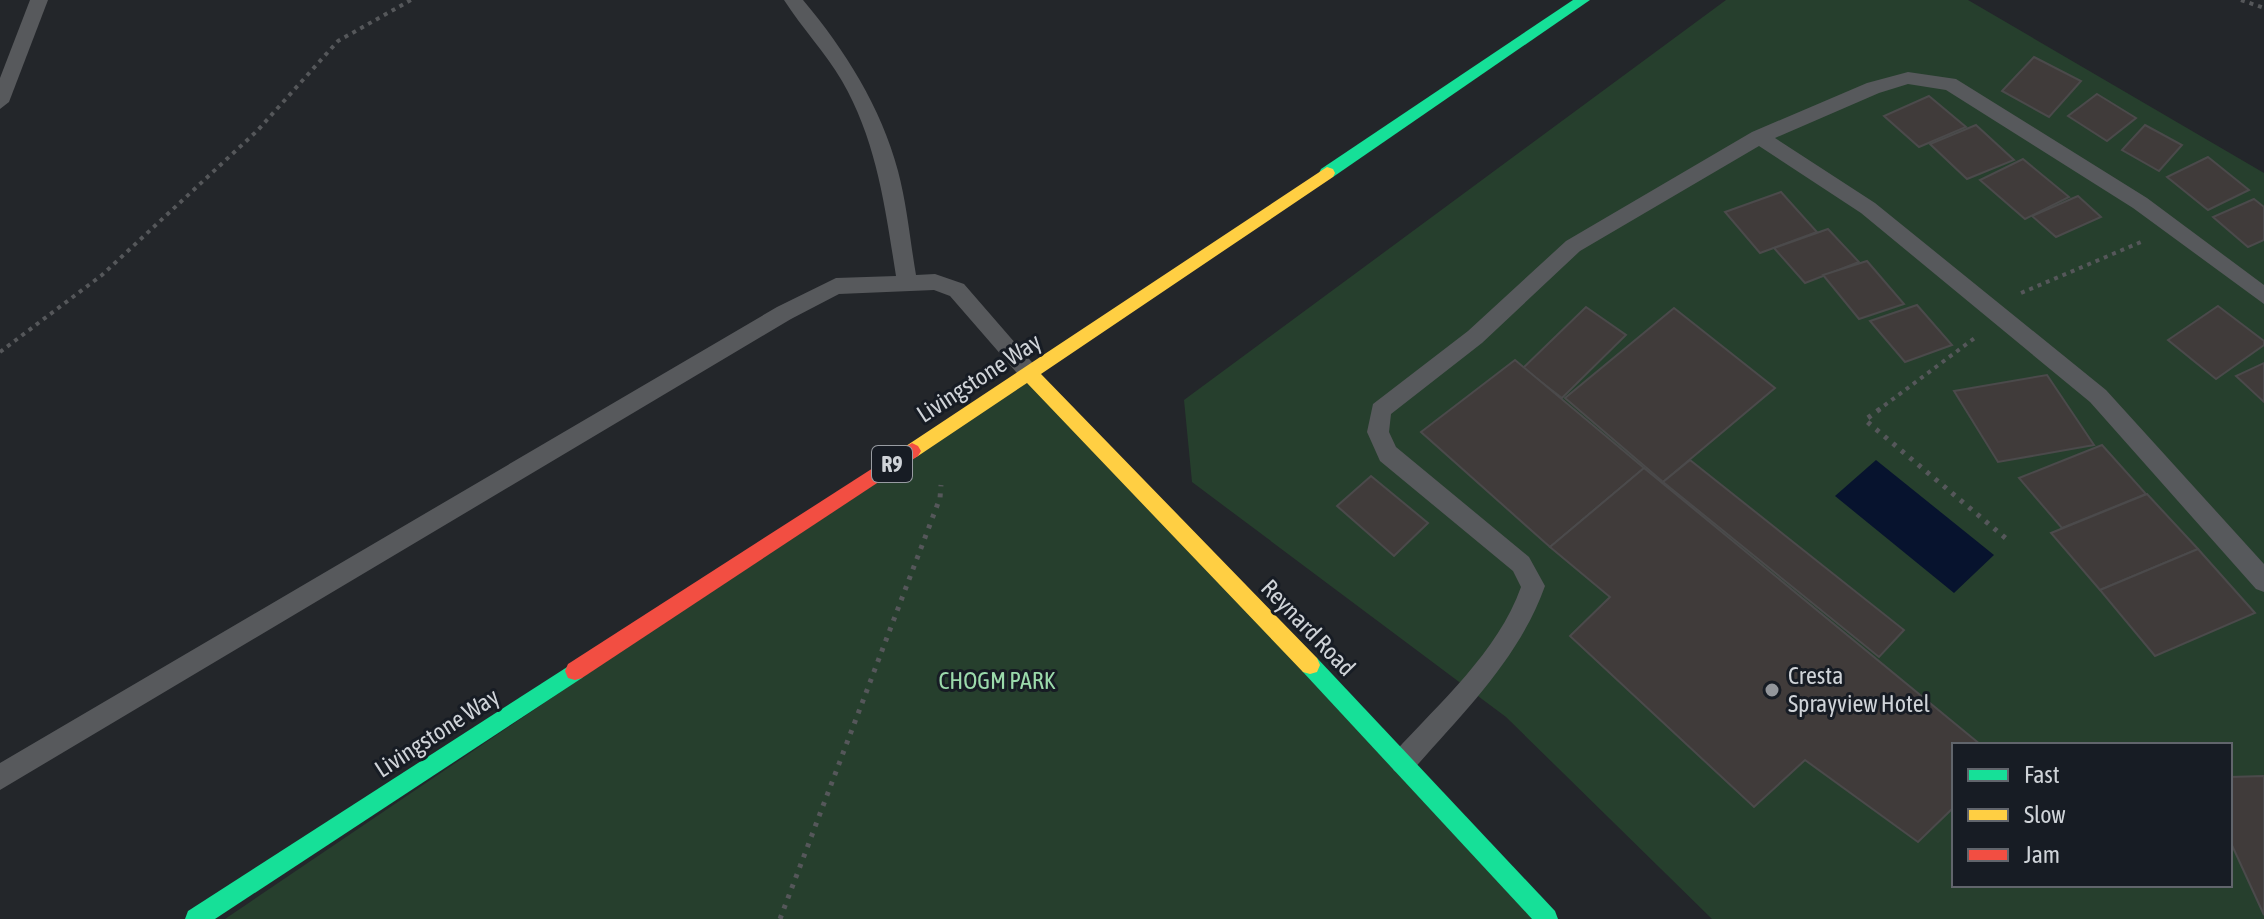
<svg xmlns="http://www.w3.org/2000/svg" width="2264" height="919" font-family="'Asap Condensed',sans-serif">
<style>
.green{fill:#263f2d;fill-rule:evenodd}
.water{fill:#07132e}
.building{fill:#403b3a;stroke:#4b4a4b;stroke-width:2}
.lines{fill:none;stroke-linecap:round;stroke-linejoin:round}
.path-far1{stroke:#55575a;stroke-width:4;stroke-dasharray:4 5;stroke-linecap:butt}
.path{stroke:#55575a;stroke-width:5;stroke-dasharray:4 7;stroke-linecap:butt}
.lane{fill:#57595c;fill-rule:evenodd}
.fast{fill:#16e098;fill-rule:evenodd}
.slow{fill:#ffcf43;fill-rule:evenodd}
.jam{fill:#f24e42;fill-rule:evenodd}
.poi-dot{fill:#93969b;stroke:#171c24;stroke-width:3}
.labels{text-anchor:middle;stroke-width:6;stroke-linejoin:round;paint-order:stroke}
.shield{fill:#171c24;stroke:#989ca2;stroke-width:2}
.shield-label{font-size:22px;font-weight:bold;fill:#cfd3d8}
.street-label{font-size:24px;fill:#cfd3d8;stroke:#171c24}
.poi-label{font-size:24px;fill:#cfd3d8;stroke:#171c24;text-anchor:start}
.park-label{font-size:24px;fill:#9bdaab;stroke:#171c24}
</style>
<rect width="100%" height="100%" fill="#23262a"/>
<g class="green">
<path d="M1726 0H1968L2264 173V919H1712L1506 717 1192 482 1184 400ZM1954 745H2230V885H1954Z"/>
<path d="M1030 374 1544 919H225Z"/>
</g>
<path class="water" d="M1876 460 1994 555 1954 593 1835 496Z"/>
<g class="building">
<path d="M2034 57 2081 81 2049 117 2002 91Z"/>
<path d="M2097 94 2136 118 2107 141 2068 116Z"/>
<path d="M1929 96 1966 127 1919 147 1884 116Z"/>
<path d="M1976 125 2014 160 1967 179 1930 144Z"/>
<path d="M2145 125 2182 145 2159 171 2122 150Z"/>
<path d="M2208 157 2249 190 2208 210 2167 177Z"/>
<path d="M2023 159 2069 197 2025 219 1980 180Z"/>
<path d="M1781 192 1817 232 1760 253 1725 212Z"/>
<path d="M2078 196 2101 217 2056 237 2032 216Z"/>
<path d="M2254 199 2264 207V240L2248 247 2213 217Z"/>
<path d="M1828 229 1859 262 1805 283 1774 248Z"/>
<path d="M1867 261 1904 304 1859 319 1823 275Z"/>
<path d="M1917 305 1952 345 1905 362 1870 321Z"/>
<path d="M2218 306 2264 341V345L2216 379 2168 340Z"/>
<path d="M1586 307 1626 335 1562 398 1523 368Z"/>
<path d="M1674 308 1775 388 1663 482 1565 398Z"/>
<path d="M1515 360 1644 468 1550 547 1421 432Z"/>
<path d="M2264 363V402L2236 376Z"/>
<path d="M2047 375 2094 445 1998 462 1954 391Z"/>
<path d="M2102 445 2146 494 2062 528 2019 478Z"/>
<path d="M1690 460 1904 630 1879 657 1663 482Z"/>
<path d="M1644 468 1981 745H1954V807L1918 842 1805 760 1754 807 1570 636 1610 597 1550 547Z"/>
<path d="M1371 476 1428 523 1394 556 1337 506Z"/>
<path d="M2147 494 2198 549 2100 590 2051 533Z"/>
<path d="M2198 549 2255 613 2155 656 2100 590Z"/>
<path d="M2264 776V915L2230 841V777Z"/>
</g>
<g class="lines">
<g class="path-far1">
<path d="M2241 0 2264 8"/>
<path d="M2021 293 2141 242"/>
<path d="M0 352 102 275 257 131 338 41 411 0"/>
<path d="M1877 411 1976 337"/>
</g>
<g class="path">
<path d="M1880 409 1865 420 2009 541"/>
<path d="M780 919 940 498 941 485"/>
</g>
<g class="lane">
<path d="M30 0H48L9 102 0 109V78Z"/>
<path d="M784 0H803C845 50 881 107 898 171 907 205 910 240 916 275L935 274 964 284 1037 368 1041 374 1037 380H1023L950 296 934 290 839 294 791 319 0 790V763L777 307 836 278 896 276C885 207 877 142 842 81 825 52 802 28 784 0Z"/>
<path d="M1908 72 1956 79 2147 198 2264 285V304L2133 208 1946 90 1908 84 1879 93 1775 138 1875 203 2106 390 2264 564V592L2256 589 2090 402 1861 213 1759 146 1580 251 1482 343 1391 414 1389 432 1396 447 1529 557 1545 586C1519 659 1462 714 1412 771L1403 774 1394 771 1390 762 1394 753C1439 703 1498 652 1521 587L1513 571 1380 461 1367 432 1373 404 1468 331 1566 241 1752 132 1867 83Z"/>
</g>
<g class="fast">
<path d="M1573 0H1590L1333 177H1321L1319 173 1321 169Z"/>
<path d="M1310 656 1317 658 1555 911 1558 919H1532L1303 672 1300 665 1303 658Z"/>
<path d="M575 662 582 664 585 671 582 678 215 919H185L188 911Z"/>
</g>
<path class="slow" d="M1327 167 1333 169 1335 173 1333 177 1041 374 1317 658 1320 665 1317 672 1310 674 1303 672 1027 383 918 456 912 459 906 456 903 451 906 446Z"/>
<path class="jam" d="M912 443 918 446 921 451 918 456 582 678 575 680 568 678 565 671 568 664Z"/>
</g>
<circle class="poi-dot" cx="1772" cy="690" r="8"/>
<g class="labels">
<rect class="shield" x="872" y="446" width="40" height="36" rx="6"/>
<g class="shield-label">
<text x="892" y="472">R9</text>
</g>
<g class="street-label">
<text transform="translate(979 378) rotate(-33)" y="8">Livingstone Way</text>
<text transform="translate(1308 628) rotate(46)" y="8">Reynard Road</text>
<text transform="translate(437 733) rotate(-33)" y="8">Livingstone Way</text>
</g>
<g class="poi-label">
<text x="1788" y="684">Cresta<tspan x="1788" dy="28">Sprayview Hotel</tspan></text>
</g>
<g class="park-label">
<text x="997" y="689">CHOGM PARK</text>
</g>
</g>
<rect x="1952" y="743" width="280" height="144" fill="#171c24" stroke="#61656c" stroke-width="2"/>
<rect x="1968" y="769" width="40" height="12" fill="#16e098" stroke="#61656c" stroke-width="2"/>
<text x="2024" y="783" font-size="24" fill="#cfd3d8">Fast</text>
<rect x="1968" y="809" width="40" height="12" fill="#ffcf43" stroke="#61656c" stroke-width="2"/>
<text x="2024" y="823" font-size="24" fill="#cfd3d8">Slow</text>
<rect x="1968" y="849" width="40" height="12" fill="#f24e42" stroke="#61656c" stroke-width="2"/>
<text x="2024" y="863" font-size="24" fill="#cfd3d8">Jam</text>
</svg>
